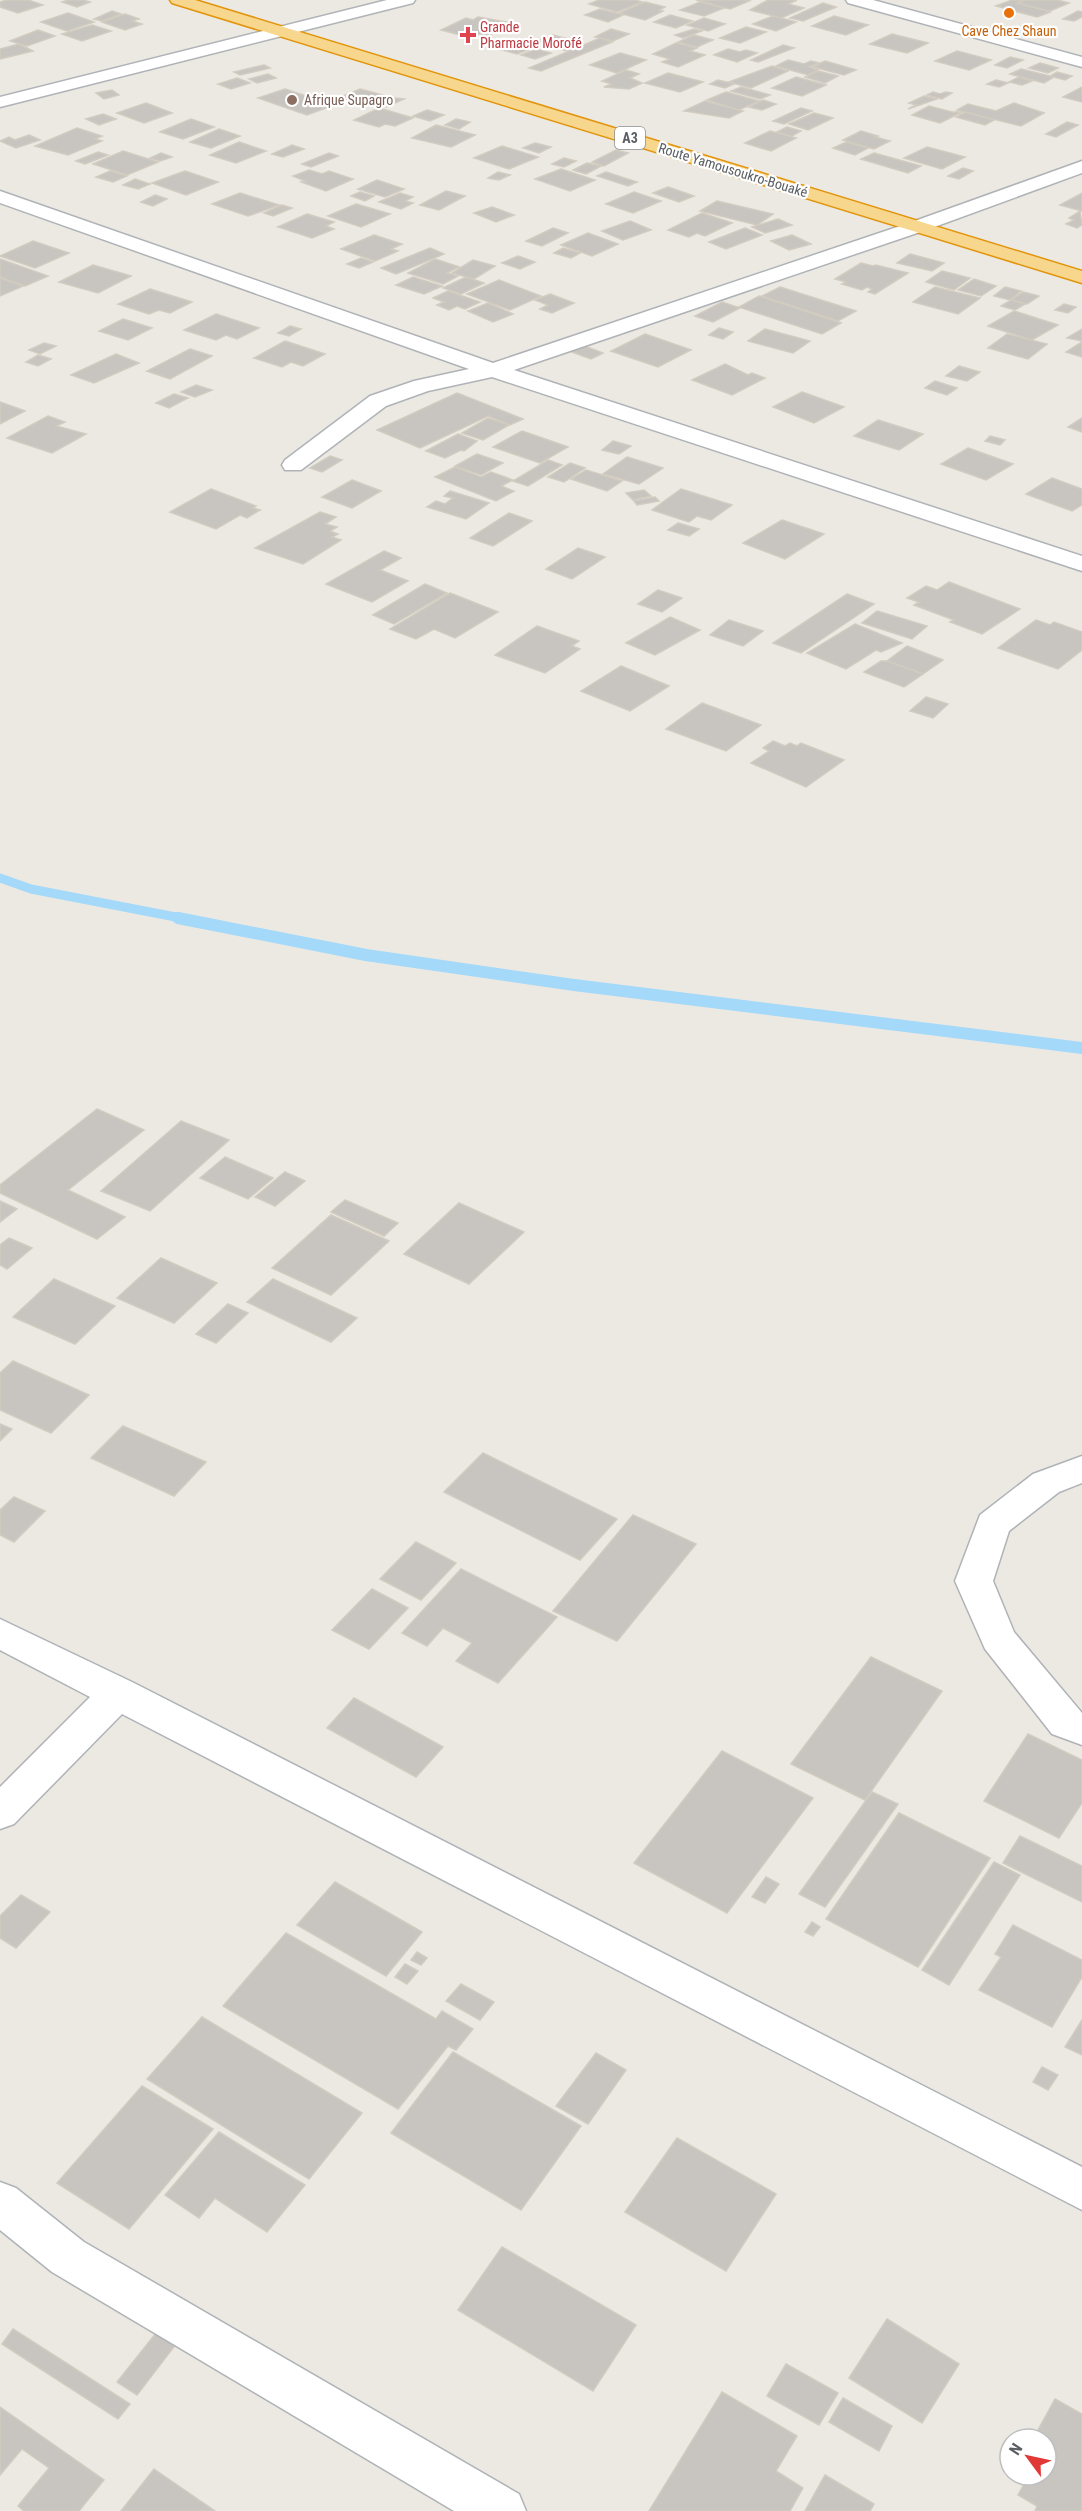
<svg xmlns="http://www.w3.org/2000/svg" width="1082" height="2511" font-family="'Roboto Condensed',sans-serif">
<style>
.lines{fill:none;stroke-linecap:round;stroke-linejoin:round}
.stream-far1{stroke:#a4d9fa;stroke-width:9}
.stream{stroke:#a4d9fa;stroke-width:12}
.building{fill:#c8c4bf;stroke:#d1cbc0;stroke-width:1.5}
.minor-casing{stroke:#afb3b7;stroke-width:3}
.highway-casing{stroke:#e2940c;stroke-width:3}
.minor{fill:#fff;fill-rule:evenodd}
.highway{fill:#f7d78e;fill-rule:evenodd}
.food-dot{fill:#e8710a;stroke:#fff;stroke-width:2}
.health-dot{fill:#e0444e;stroke:#fff;stroke-width:2}
.education-dot{fill:#8d6e63;stroke:#fff;stroke-width:2}
.labels{text-anchor:middle;stroke-width:4.5;stroke-linejoin:round;paint-order:stroke}
.far-health-label{font-size:14px;fill:#be3a42;stroke:#fff;text-anchor:start}
.far-food-label{font-size:14px;fill:#c56008;stroke:#fff}
.far-education-label{font-size:14px;fill:#785e54;stroke:#fff;text-anchor:start}
.shield{fill:#fff;stroke:#8c8e91;stroke-width:1.5}
.shield-label{font-size:14px;font-weight:bold;fill:#5a5e62}
.far-street-label{font-size:14px;fill:#5a5e62;stroke:#fff}
</style>
<rect width="100%" height="100%" fill="#ece9e2"/>
<g class="lines">
<path class="stream-far1" d="M0 878 31 889 186 919"/>
<path class="stream" d="M178 918 366 955 574 985 1082 1048"/>
</g>
<g class="building">
<path d="M7 0H28L43 5 18 13 0 7V2Z"/>
<path d="M68 0H83L90 2 77 7 62 2Z"/>
<path d="M599 0H635L642 2 617 12 589 4Z"/>
<path d="M696 0H751L730 9Z"/>
<path d="M768 0H797L788 4 804 8 781 18 750 10Z"/>
<path d="M1012 0H1023L1017 3 1050 12 1037 17 996 6Z"/>
<path d="M1024 0H1057L1069 3 1050 11 1018 3Z"/>
<path d="M645 2 665 7 659 10 663 11 645 20 619 13Z"/>
<path d="M700 2 724 8 704 16 680 10Z"/>
<path d="M823 3 836 7 803 21 790 18Z"/>
<path d="M600 9 623 15 608 22 585 15Z"/>
<path d="M112 11 121 14 102 21 94 19Z"/>
<path d="M1078 11 1082 12V17L1074 21 1063 19Z"/>
<path d="M68 13 94 22 67 31 41 22Z"/>
<path d="M125 14 139 19 132 21 142 24 125 30 102 22Z"/>
<path d="M670 15 692 21 676 28 654 22Z"/>
<path d="M773 16 796 22 776 31 753 24Z"/>
<path d="M834 16 868 25 846 35 812 26Z"/>
<path d="M478 17 511 23 509 26 486 30 491 35 486 36 474 33 464 36 441 30 466 18 473 20Z"/>
<path d="M704 18 725 24 708 31 687 25Z"/>
<path d="M92 25 111 31 82 41 62 34Z"/>
<path d="M746 27 766 32 740 43 720 38Z"/>
<path d="M611 29 629 34 613 41 595 37Z"/>
<path d="M694 29 702 31 683 38 675 35Z"/>
<path d="M38 30 55 36 27 46 10 41Z"/>
<path d="M892 34 928 43 907 53 870 44Z"/>
<path d="M553 35 568 39 551 47 536 42Z"/>
<path d="M694 35 713 40 697 47 678 42Z"/>
<path d="M600 38 612 42 541 71 529 68Z"/>
<path d="M511 41 533 48 517 54 495 48Z"/>
<path d="M573 42 583 45 568 51 558 49Z"/>
<path d="M676 43 697 48 690 51 705 55 678 67 662 62 670 59 653 54Z"/>
<path d="M19 44 33 51 0 59V49Z"/>
<path d="M783 45 794 48 758 62 751 60Z"/>
<path d="M536 49 551 53 535 59 521 55Z"/>
<path d="M728 49 740 52 746 50 757 53 737 62 714 55Z"/>
<path d="M957 51 991 60 969 70 935 61Z"/>
<path d="M620 53 646 60 617 73 590 65Z"/>
<path d="M1010 57 1023 60 1007 68 995 65Z"/>
<path d="M788 60 804 64 811 61 819 63 809 67 818 70 808 75 776 66Z"/>
<path d="M825 61 856 70 844 75 813 67Z"/>
<path d="M1040 63 1058 68 1048 73 1029 68Z"/>
<path d="M264 65 270 68 240 75 234 72Z"/>
<path d="M772 66 788 71 751 88 729 82Z"/>
<path d="M1021 69 1054 77 1044 83 1010 74Z"/>
<path d="M626 70 639 74 630 78 642 83 629 89 604 87 612 84 602 81Z"/>
<path d="M818 71 838 76 825 83 805 77Z"/>
<path d="M1057 72 1072 76 1065 80 1050 76Z"/>
<path d="M668 73 703 82 680 92 645 83Z"/>
<path d="M268 74 276 78 257 83 249 79Z"/>
<path d="M796 77 826 85 802 96 772 88Z"/>
<path d="M1019 77 1032 81 1022 85 1009 82Z"/>
<path d="M237 78 250 83 231 89 218 84Z"/>
<path d="M718 80 734 84 725 88 710 84Z"/>
<path d="M996 80 1008 83 999 87 987 84Z"/>
<path d="M741 87 770 95 760 99 731 91Z"/>
<path d="M1082 87V102L1063 97Z"/>
<path d="M285 89 334 105 307 115 258 98Z"/>
<path d="M360 89 394 98 404 99 386 107 369 102 363 105 338 98Z"/>
<path d="M112 90 119 95 104 99 96 93Z"/>
<path d="M726 92 759 101 739 110 707 100Z"/>
<path d="M933 92 940 94 946 92 952 93 942 99 927 95Z"/>
<path d="M924 96 937 99 908 109 916 105 909 103Z"/>
<path d="M763 100 776 104 762 110 749 107Z"/>
<path d="M705 101 723 106 743 111 729 118 684 111Z"/>
<path d="M146 103 172 113 144 123 117 113Z"/>
<path d="M1014 103 1044 113 1021 126 957 110 968 104 996 111Z"/>
<path d="M929 106 952 112H962L940 123 912 115Z"/>
<path d="M379 108 413 118 395 126 385 124 379 127 354 120Z"/>
<path d="M801 108 812 111 784 124 773 121Z"/>
<path d="M427 110 444 115 430 121 413 116Z"/>
<path d="M965 112 994 120 985 125 956 117Z"/>
<path d="M814 113 833 118 808 130 789 124Z"/>
<path d="M103 114 116 119 99 125 86 119Z"/>
<path d="M191 119 214 127 183 139 160 132Z"/>
<path d="M456 119 470 122 459 129 445 125Z"/>
<path d="M1067 122 1078 125 1056 137 1046 134Z"/>
<path d="M436 125 475 135 451 147 412 138Z"/>
<path d="M787 127 801 131 792 136 777 132Z"/>
<path d="M77 128 102 136 95 139 102 141 68 155 35 146Z"/>
<path d="M219 129 240 136 211 148 190 142Z"/>
<path d="M770 131 796 138 771 151 745 143Z"/>
<path d="M861 131 878 136 875 137 890 141 874 149 843 140Z"/>
<path d="M29 135 40 140 16 148 0 141 9 137 15 140Z"/>
<path d="M239 142 266 151 236 163 210 155Z"/>
<path d="M846 142 868 148 855 155 833 148Z"/>
<path d="M535 143 551 147 539 153 523 148Z"/>
<path d="M292 145 304 149 283 157 272 154Z"/>
<path d="M502 146 538 157 509 169 474 158Z"/>
<path d="M927 147 965 157 942 169 904 158Z"/>
<path d="M616 150 628 153 604 166 592 162Z"/>
<path d="M123 151 158 162 127 175 93 164Z"/>
<path d="M98 152 108 155 85 164 76 161Z"/>
<path d="M161 153 172 157 160 161 150 158Z"/>
<path d="M329 153 338 156 311 167 302 164Z"/>
<path d="M874 153 921 166 908 173 861 159Z"/>
<path d="M564 158 576 161 564 167 552 164Z"/>
<path d="M587 163 601 166 586 174 573 170Z"/>
<path d="M963 168 973 171 959 179 948 176Z"/>
<path d="M561 169 595 180 570 191 535 179Z"/>
<path d="M309 170 322 174 329 171 353 179 326 191 301 182 305 181 293 176Z"/>
<path d="M110 171 127 176 113 182 96 177Z"/>
<path d="M185 171 218 182 186 195 152 183Z"/>
<path d="M498 172 510 175 499 180 488 178Z"/>
<path d="M606 172 637 182 628 186 597 176Z"/>
<path d="M135 179 150 184 138 189 123 185Z"/>
<path d="M377 180 404 189 385 197 358 189Z"/>
<path d="M668 187 694 196 679 202 653 193Z"/>
<path d="M446 191 465 196 439 210 420 205Z"/>
<path d="M360 192 374 196 365 201 351 196Z"/>
<path d="M634 192 661 201 633 213 606 204Z"/>
<path d="M240 193 279 205 248 216 212 204Z"/>
<path d="M400 193 413 197 405 201 413 203 401 209 379 202Z"/>
<path d="M1082 193V211L1060 205Z"/>
<path d="M155 195 167 199 153 206 141 202Z"/>
<path d="M717 201 773 214 757 225 700 211Z"/>
<path d="M356 204 390 214 361 227 328 216Z"/>
<path d="M282 205 292 208 273 216 264 213Z"/>
<path d="M492 207 514 215 496 222 474 213Z"/>
<path d="M1080 211 1082 225 1077 228 1066 224 1074 220 1069 218Z"/>
<path d="M702 213 732 223 705 236 697 233 689 237 668 230Z"/>
<path d="M307 214 334 222 326 226 334 229 312 238 278 227Z"/>
<path d="M778 219 792 225 765 233 752 227Z"/>
<path d="M630 221 651 230 623 240 602 231Z"/>
<path d="M553 228 568 233 542 246 526 241Z"/>
<path d="M745 228 762 235 726 249 709 242Z"/>
<path d="M588 233 618 244 592 256 561 245Z"/>
<path d="M374 235 402 244 391 249 398 251 375 261 341 249Z"/>
<path d="M792 235 811 244 789 250 771 241Z"/>
<path d="M33 241 69 253 35 268 0 256Z"/>
<path d="M430 248 444 254 396 274 381 268Z"/>
<path d="M563 248 580 253 571 258 554 253Z"/>
<path d="M910 254 944 263 932 271 897 263Z"/>
<path d="M518 256 535 262 520 269 502 263Z"/>
<path d="M361 258 373 262 359 268 347 264Z"/>
<path d="M0 259 48 276 25 286 0 277Z"/>
<path d="M435 259 459 267 447 273 458 276 443 284 408 273Z"/>
<path d="M473 260 495 266 474 279 452 273Z"/>
<path d="M861 263 873 266 876 265 908 273 875 294 868 292 872 289 867 287 862 290 842 284 846 282 835 279Z"/>
<path d="M93 265 131 276 98 293 59 282Z"/>
<path d="M942 271 970 278 954 290 926 282Z"/>
<path d="M413 277 442 286 424 294 396 285Z"/>
<path d="M466 277 484 283 461 294 443 288Z"/>
<path d="M0 278 23 286 0 296Z"/>
<path d="M974 279 996 286 981 296 958 290Z"/>
<path d="M499 280 541 296 510 310 467 294Z"/>
<path d="M780 287 856 311 838 321 762 296Z"/>
<path d="M935 287 980 298 958 314 913 302Z"/>
<path d="M1005 287 1021 291 1010 300 994 296Z"/>
<path d="M150 289 192 302 170 313 159 310 149 314 118 304Z"/>
<path d="M448 291 480 302 465 309 457 306 449 310 437 305 444 302 433 298Z"/>
<path d="M1023 292 1039 296 1027 304 1011 300Z"/>
<path d="M550 294 574 303 552 313 540 309 548 305 535 300Z"/>
<path d="M759 296 841 323 822 334 739 307Z"/>
<path d="M1011 300 1025 304 1015 310 1001 306Z"/>
<path d="M722 302 740 308 713 322 695 316Z"/>
<path d="M488 303 513 314 493 322 468 311Z"/>
<path d="M1064 304 1076 307 1068 313 1055 310Z"/>
<path d="M1014 311 1058 325 1032 340 988 326Z"/>
<path d="M216 314 259 328 237 339 226 335 216 340 184 330Z"/>
<path d="M123 319 152 328 128 340 99 331Z"/>
<path d="M290 326 301 329 289 336 278 333Z"/>
<path d="M719 328 733 332 723 339 709 335Z"/>
<path d="M765 329 810 341 793 353 748 341Z"/>
<path d="M1082 329V341L1067 338Z"/>
<path d="M645 334 691 350 658 367 611 351Z"/>
<path d="M1007 334 1047 344 1028 359 988 348Z"/>
<path d="M285 341 325 354 303 366 291 362 282 367 254 358Z"/>
<path d="M1082 342V357L1066 352Z"/>
<path d="M44 343 56 346 40 354 29 350Z"/>
<path d="M582 345 603 353 591 359 569 351Z"/>
<path d="M190 349 212 356 170 379 147 371Z"/>
<path d="M116 354 139 363 94 383 71 375Z"/>
<path d="M38 355 51 359 38 366 26 362Z"/>
<path d="M725 364 748 375 752 373 765 378 732 395 692 380Z"/>
<path d="M959 366 980 372 967 381 946 376Z"/>
<path d="M935 381 957 388 947 395 925 388Z"/>
<path d="M196 385 212 390 195 397 181 392Z"/>
<path d="M802 392 844 407 814 423 773 407Z"/>
<path d="M457 393 523 419 510 425 488 416 420 448 377 430Z"/>
<path d="M174 394 188 398 169 408 156 403Z"/>
<path d="M0 402 25 411 0 424Z"/>
<path d="M48 416 65 422 56 426 86 434 52 453 7 438Z"/>
<path d="M488 418 509 425 483 440 462 433Z"/>
<path d="M1082 418V432L1068 427Z"/>
<path d="M878 420 923 434 899 450 854 436Z"/>
<path d="M522 431 568 447 540 463 493 447Z"/>
<path d="M458 434 477 441 464 451 461 450 445 458 426 451Z"/>
<path d="M990 436 1005 440 1000 445 985 441Z"/>
<path d="M613 441 631 446 619 454 602 450Z"/>
<path d="M968 448 1013 464 986 480 941 464Z"/>
<path d="M477 454 503 463 481 475 455 466Z"/>
<path d="M330 456 342 460 322 472 310 468Z"/>
<path d="M627 457 663 468 639 484 603 474Z"/>
<path d="M548 460 562 465 528 486 513 481Z"/>
<path d="M570 463 585 468 564 482 548 477Z"/>
<path d="M455 467 481 477 491 472 513 480 501 486 514 491 496 501 435 477Z"/>
<path d="M586 470 622 481 607 491 571 479Z"/>
<path d="M1052 478 1082 489V505L1072 511 1026 494Z"/>
<path d="M352 480 381 491 352 508 322 497Z"/>
<path d="M211 489 256 506 253 508 260 510 247 518 240 515 216 529 170 512Z"/>
<path d="M681 489 732 505 711 520 697 516 689 522 652 510Z"/>
<path d="M644 490 651 496 633 500 626 493Z"/>
<path d="M450 491 489 503 466 519 427 507 436 501 445 504 453 498 444 496Z"/>
<path d="M655 497 659 501 637 505 634 501Z"/>
<path d="M320 512 336 517 325 524 337 527 330 531 338 534 332 537 341 540 303 564 255 548Z"/>
<path d="M509 513 532 521 493 546 470 538Z"/>
<path d="M782 520 824 534 785 559 743 543Z"/>
<path d="M678 523 699 529 689 536 668 530Z"/>
<path d="M578 548 605 557 572 579 546 569Z"/>
<path d="M384 551 401 558 380 570 408 581 372 602 326 584Z"/>
<path d="M949 582 1020 609 982 634 950 622 954 620 914 605 919 602 907 598 926 586 937 590Z"/>
<path d="M425 584 447 593 394 624 373 615Z"/>
<path d="M658 590 682 598 662 612 638 604Z"/>
<path d="M450 593 498 612 455 638 434 629 416 639 390 629Z"/>
<path d="M847 594 874 604 801 653 773 643Z"/>
<path d="M877 611 927 626 912 639 862 623Z"/>
<path d="M670 617 700 630 655 655 626 643Z"/>
<path d="M729 620 763 631 743 646 710 635Z"/>
<path d="M1036 620 1050 625 1054 622 1082 632V650L1058 669 998 648Z"/>
<path d="M855 624 902 643 881 652 876 650 846 669 807 653Z"/>
<path d="M537 626 579 641 572 646 580 649 545 673 495 655Z"/>
<path d="M907 646 943 660 923 674 887 661Z"/>
<path d="M881 661H887L923 674 904 687 864 672Z"/>
<path d="M621 666 669 686 630 711 581 691Z"/>
<path d="M926 697 948 704 933 718 910 711Z"/>
<path d="M702 703 761 725 726 751 666 729Z"/>
<path d="M773 741 785 746 790 743 797 746 801 743 844 760 806 787 751 763 769 751 763 748Z"/>
<path d="M97 1109 144 1130 68 1190 125 1217 97 1239 0 1193V1185Z"/>
<path d="M181 1121 229 1140 150 1211 101 1191Z"/>
<path d="M225 1157 273 1178 248 1199 200 1178Z"/>
<path d="M285 1172 305 1181 275 1206 255 1197Z"/>
<path d="M345 1200 398 1223 384 1236 331 1212Z"/>
<path d="M0 1201 17 1209 0 1222Z"/>
<path d="M459 1203 524 1232 469 1284 404 1254Z"/>
<path d="M331 1215 389 1241 331 1295 272 1268Z"/>
<path d="M9 1238 32 1248 7 1269 0 1265V1245Z"/>
<path d="M161 1258 217 1283 174 1323 117 1298Z"/>
<path d="M54 1279 115 1306 75 1344 13 1317Z"/>
<path d="M273 1279 357 1318 331 1342 247 1302Z"/>
<path d="M228 1304 248 1313 216 1343 196 1334Z"/>
<path d="M13 1361 89 1395 51 1433 0 1410V1373Z"/>
<path d="M0 1424 12 1429 0 1441Z"/>
<path d="M123 1426 206 1462 174 1496 91 1458Z"/>
<path d="M483 1453 617 1519 580 1560 444 1492Z"/>
<path d="M14 1497 45 1511 14 1542 0 1535V1510Z"/>
<path d="M633 1515 696 1544 617 1641 553 1611Z"/>
<path d="M416 1542 456 1563 421 1600 380 1579Z"/>
<path d="M461 1569 557 1617 498 1683 456 1661 472 1643 443 1628 427 1646 402 1633Z"/>
<path d="M372 1589 408 1608 369 1649 332 1630Z"/>
<path d="M871 1657 942 1691 865 1800 791 1764Z"/>
<path d="M354 1698 443 1747 416 1777 327 1728Z"/>
<path d="M1028 1734 1082 1760V1803L1059 1838 984 1801Z"/>
<path d="M722 1751 813 1798 727 1913 634 1863Z"/>
<path d="M872 1792 898 1804 825 1907 799 1894Z"/>
<path d="M899 1813 990 1858 918 1967 826 1919Z"/>
<path d="M1020 1836 1082 1866V1902L1003 1863Z"/>
<path d="M994 1862 1020 1875 949 1985 922 1970Z"/>
<path d="M766 1877 779 1884 765 1903 752 1897Z"/>
<path d="M335 1882 422 1932 386 1976 297 1925Z"/>
<path d="M21 1895 50 1912 16 1948 0 1938V1916Z"/>
<path d="M812 1922 820 1927 813 1936 805 1932Z"/>
<path d="M1013 1925 1082 1960V1977L1052 2027 979 1990 1001 1957 995 1954Z"/>
<path d="M286 1933 436 2019 442 2011 473 2029 456 2050 448 2046 398 2109 223 2006Z"/>
<path d="M417 1952 427 1958 421 1965 411 1960Z"/>
<path d="M405 1964 418 1971 407 1984 395 1977Z"/>
<path d="M461 1984 494 2002 480 2020 446 2001Z"/>
<path d="M202 2017 362 2113 309 2179 147 2079Z"/>
<path d="M1082 2020V2055L1065 2047Z"/>
<path d="M453 2052 581 2126 521 2210 391 2133Z"/>
<path d="M596 2053 626 2070 588 2124 556 2106Z"/>
<path d="M1042 2067 1058 2075 1048 2090 1033 2082Z"/>
<path d="M142 2086 213 2129 129 2229 57 2183Z"/>
<path d="M219 2132 305 2185 267 2232 215 2198 199 2218 165 2195Z"/>
<path d="M677 2138 776 2194 726 2271 625 2212Z"/>
<path d="M502 2247 636 2325 593 2391 458 2310Z"/>
<path d="M887 2319 959 2364 922 2423 849 2378Z"/>
<path d="M164 2323 183 2335 137 2395 117 2382Z"/>
<path d="M13 2329 130 2404 118 2419 2 2344Z"/>
<path d="M786 2364 838 2393 819 2425 767 2396Z"/>
<path d="M722 2392 797 2436 776 2471 803 2488 790 2511H649Z"/>
<path d="M843 2398 892 2426 879 2451 829 2422Z"/>
<path d="M1055 2399 1082 2414V2511H1035L1037 2506 1018 2495 1029 2475 1047 2476 1055 2462 1046 2457V2439H1033Z"/>
<path d="M0 2407 104 2480 79 2511H24L18 2506 49 2468 22 2449 0 2475Z"/>
<path d="M154 2469 215 2511H121Z"/>
<path d="M825 2475 874 2504 870 2511H805Z"/>
</g>
<g class="lines">
<defs>
<g id="minor">
<path d="M387 0H415L413 3 0 107V97Z"/>
<path d="M846 0H873L1082 57V67L848 3Z"/>
<path d="M1082 161V173L926 230 514 370 1082 556V571L492 377 428 391 386 406 301 470H285L282 465 285 460 370 396 414 381 469 369 0 203V191L493 363 912 222Z"/>
<path d="M1082 1456V1483L1059 1492 1009 1531 993 1581 1014 1632 1082 1713V1745L1052 1734 985 1649 955 1581 980 1515 1033 1474Z"/>
<path d="M0 1619 132 1682 1082 2167V2210L122 1714 14 1824 0 1829V1787L90 1697 0 1650Z"/>
<path d="M0 2182 16 2188 84 2242 519 2494 526 2511H454L52 2272 0 2230Z"/>
</g>
<path id="highway" d="M170 0H195L1082 271V283L172 3Z"/>
</defs>
<use href="#minor" class="minor-casing"/>
<use href="#highway" class="highway-casing"/>
<use href="#minor" class="minor"/>
<use href="#highway" class="highway"/>
</g>
<circle class="food-dot" cx="1009" cy="13" r="6"/>
<path class="health-dot" d="M465 26h6v6h6v6h-6v6h-6v-6h-6v-6h6z"/>
<circle class="education-dot" cx="292" cy="100" r="6"/>
<g class="labels">
<g class="far-health-label">
<text x="480" y="32">Grande<tspan x="480" dy="16">Pharmacie Morofé</tspan></text>
</g>
<g class="far-food-label">
<text x="1009" y="36">Cave Chez Shaun</text>
</g>
<g class="far-education-label">
<text x="304" y="105">Afrique Supagro</text>
</g>
<rect class="shield" x="615" y="127" width="30" height="22" rx="4.5"/>
<g class="shield-label">
<text x="630" y="143">A3</text>
</g>
<g class="far-street-label">
<text transform="translate(733 170) rotate(17)" y="5">Route Yamousoukro-Bouaké</text>
</g>
</g>
<g transform="translate(1028 2457) rotate(303)"><circle r="28" fill="#ffffff" stroke="#bdbfc0" stroke-width="1.5"/>
<path d="M0-4.5L10 22L0 15L-10 22Z" fill="#e03834"/>
<text y="-9" font-size="16" font-weight="bold" text-anchor="middle" fill="#5a5e62">N</text>
</g>
</svg>
